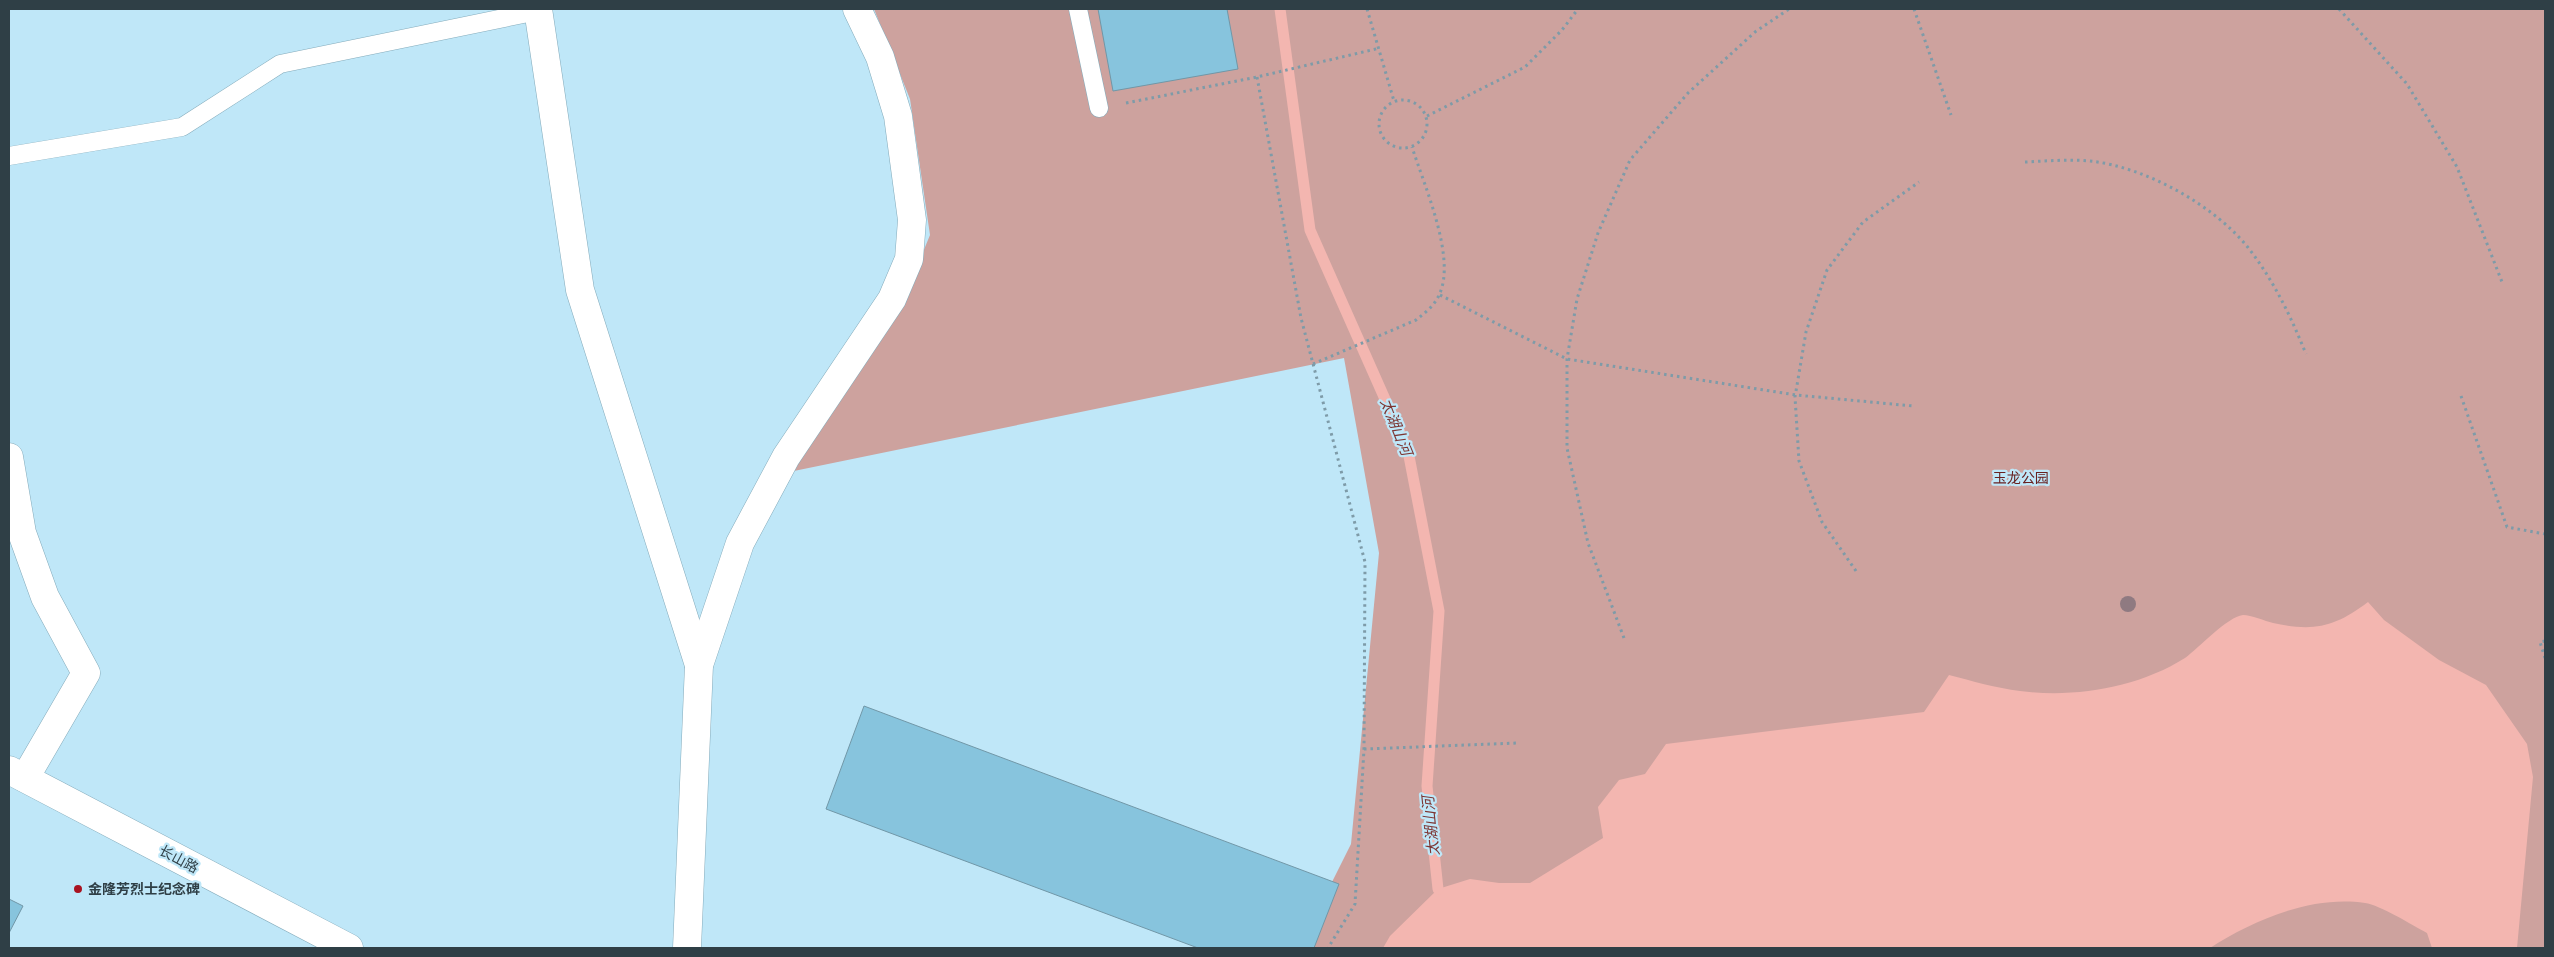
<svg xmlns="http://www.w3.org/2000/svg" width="2554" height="957" font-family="'Fira Sans Condensed','Noto Sans SC',sans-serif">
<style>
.green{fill:#cda29e}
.water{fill:#f3b6b0}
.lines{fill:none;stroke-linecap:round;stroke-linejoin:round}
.stream{stroke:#f3b6b0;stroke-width:11}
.building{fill:#87c4dd;stroke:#7197a7}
.lane-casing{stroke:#84abbb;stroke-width:19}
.street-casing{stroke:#84abbb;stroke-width:29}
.secondary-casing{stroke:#84abbb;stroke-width:29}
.path{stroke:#7e9ba8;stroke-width:3;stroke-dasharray:2.5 4;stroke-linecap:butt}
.lane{stroke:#fff;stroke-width:18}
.street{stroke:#fff;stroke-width:28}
.secondary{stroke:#fff;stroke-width:28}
.tree{fill:#8f7a81}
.poi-dot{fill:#a81320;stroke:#bfe7f8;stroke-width:2}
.labels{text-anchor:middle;stroke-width:4.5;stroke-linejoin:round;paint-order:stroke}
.park-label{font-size:14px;fill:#682120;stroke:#bfe7f8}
.street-label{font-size:14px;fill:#2f3f46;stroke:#bfe7f8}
.poi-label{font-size:14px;font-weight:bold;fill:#2f3f46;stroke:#bfe7f8;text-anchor:start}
.water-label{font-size:15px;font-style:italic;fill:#7d3532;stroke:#bfe7f8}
</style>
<rect width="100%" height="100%" fill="#bfe7f8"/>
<path class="green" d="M874 9H2545V948H1299L1351 844 1379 553 1344 358 789 472 903 301 930 235 910 99Z"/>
<path class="water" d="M2368 602 2384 620 2439 660 2486 685 2527 744 2533 777 2517 948H2432L2427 933C2412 925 2380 905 2365 903 2312 895 2253 920 2210 948H1383L1390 936 1438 889 1470 879 1499 883H1530L1603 838 1598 807 1619 780 1645 774 1666 744 1924 712 1949 675C1972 681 1996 688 2020 691 2075 698 2137 688 2185 658 2199 648 2227 617 2243 615 2251 615 2265 621 2273 623 2314 632 2335 627 2368 602Z"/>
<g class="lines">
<path class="stream" d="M1280 9 1310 230 1408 451 1439 611 1427 786 1438 889"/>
</g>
<g class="building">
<path d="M1098 9H1227L1238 69 1113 91Z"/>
<path d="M864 706 1339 884 1314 948H1198L826 809Z"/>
<path d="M9 899 23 906 9 933Z"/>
</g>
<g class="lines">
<defs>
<g id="lane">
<path d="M1078 9 1099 108"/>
<path d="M9 156 182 127 280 64 538 11"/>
</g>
<g id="street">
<path d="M538 9 580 290 699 665"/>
<path d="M9 457 22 533 45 597 86 673 25 778"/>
<path d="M687 948 699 665 740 543 786 457 892 299 909 259 912 220 898 116 880 57 857 9"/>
</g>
<path id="secondary" d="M9 770 349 948"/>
</defs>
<use href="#lane" class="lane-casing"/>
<use href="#street" class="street-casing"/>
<use href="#secondary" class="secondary-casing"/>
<g class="path">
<path d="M1367 9 1394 101"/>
<path d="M1914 9 1951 115"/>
<path d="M2339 9 2407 84 2457 167 2502 282"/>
<path d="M1257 77 1301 318 1365 562 1364 749 1355 904 1328 948"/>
<circle cx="1403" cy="124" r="24"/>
<path d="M1126 103 1257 77 1380 48"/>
<path d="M1427 116 1525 67 1562 30 1578 9"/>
<path d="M2025 162C2047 161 2069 159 2090 161 2146 167 2216 206 2250 250 2275 283 2291 317 2306 354"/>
<path d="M1440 295 1567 359 1796 395 1913 406"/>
<path d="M1313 364 1416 320C1425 313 1435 305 1439 295 1457 259 1424 185 1412 147"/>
<path d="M2461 396 2507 527 2545 534"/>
<path d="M1856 571 1822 522 1799 461 1795 397 1806 332 1827 270 1863 222 1919 182"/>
<path d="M1624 638 1588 543 1567 448V359L1577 299 1598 233 1630 160 1688 93 1755 32 1789 9"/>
<path d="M2545 641 2540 642 2545 658"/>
<path d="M1364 749 1518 743"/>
</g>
<use href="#lane" class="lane"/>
<use href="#street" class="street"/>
<use href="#secondary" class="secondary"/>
</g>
<circle class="tree" cx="2128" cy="604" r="8"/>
<circle class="poi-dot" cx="78" cy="889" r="5"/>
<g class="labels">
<g class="park-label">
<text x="2021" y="483">玉龙公园</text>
</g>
<g class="street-label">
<text transform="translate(179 859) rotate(28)" y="5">长山路</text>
</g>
<g class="poi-label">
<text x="88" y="894">金隆芳烈士纪念碑</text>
</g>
<g class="water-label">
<text transform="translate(1396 427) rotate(68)" y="5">太湖山河</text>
<text transform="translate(1431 826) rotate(-96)" y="5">太湖山河</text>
</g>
</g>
<rect width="2554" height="957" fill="none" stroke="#2f3f46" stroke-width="20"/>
</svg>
